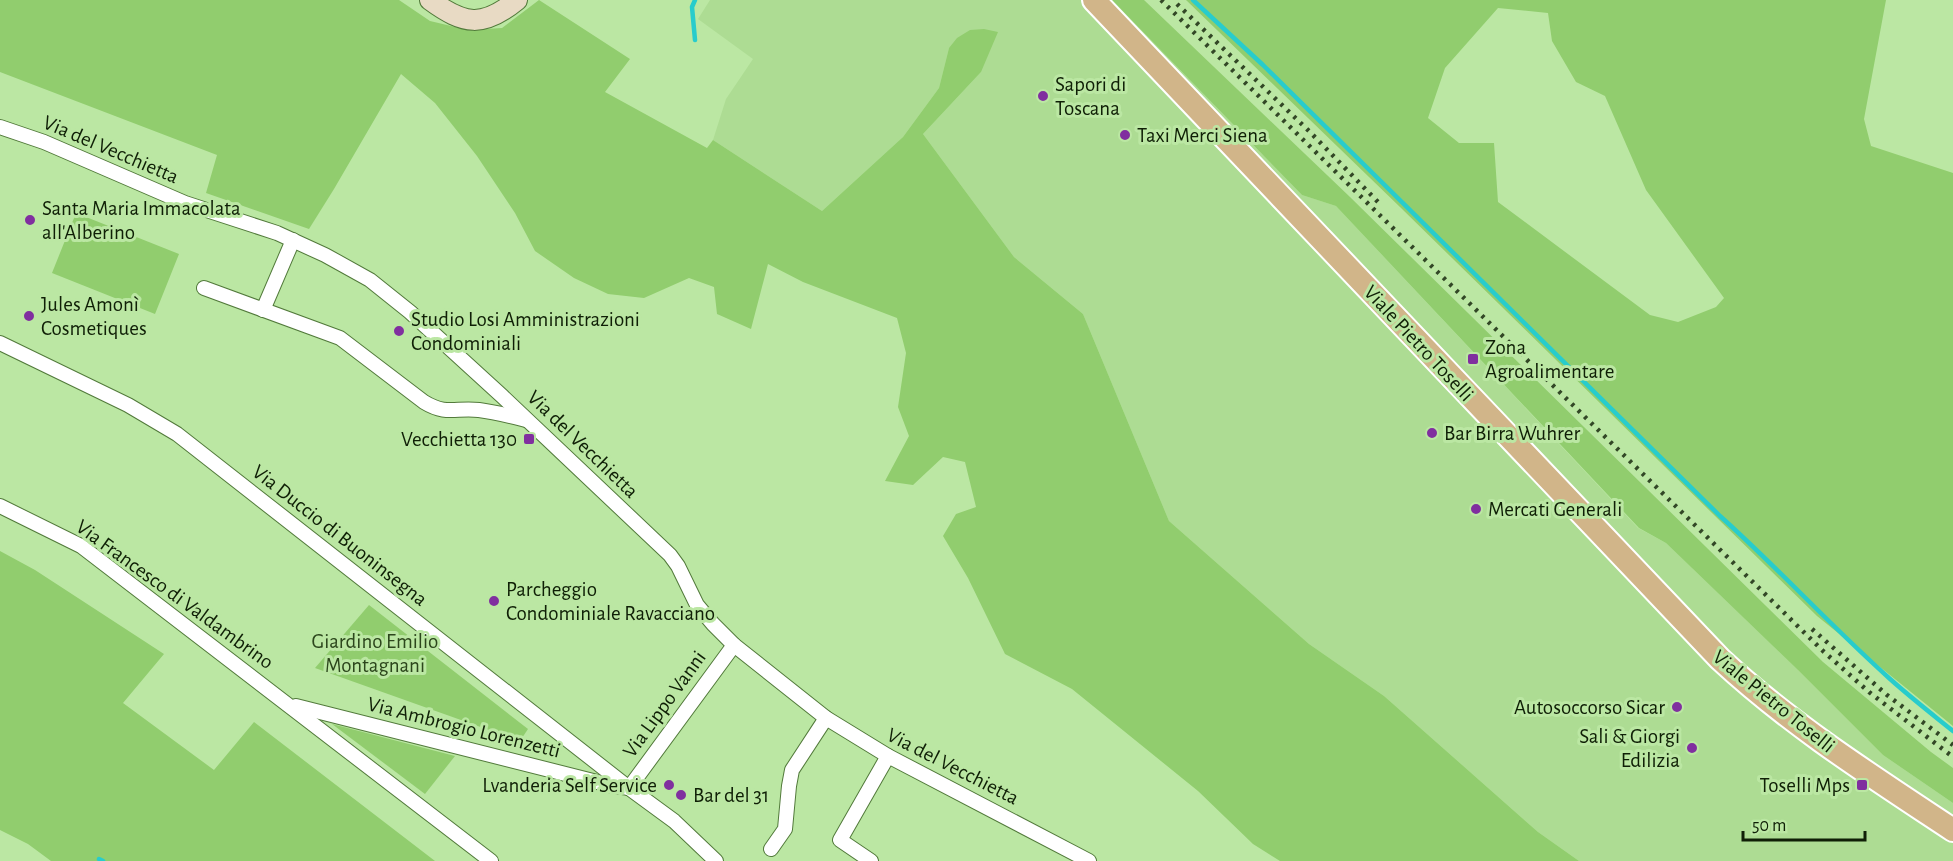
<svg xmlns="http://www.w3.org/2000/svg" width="1953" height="861" font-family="'Alegreya Sans',sans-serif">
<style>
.built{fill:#addc93}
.green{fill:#91cd6e;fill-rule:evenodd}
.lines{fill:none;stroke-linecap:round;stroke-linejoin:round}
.stream{stroke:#28cccc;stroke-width:4.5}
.street-casing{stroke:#527a3b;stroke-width:16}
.secondary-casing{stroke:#527a3b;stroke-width:22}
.primary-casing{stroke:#fff;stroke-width:26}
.street{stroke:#fff;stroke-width:14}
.secondary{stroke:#e8dac4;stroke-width:20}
.primary{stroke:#d1b589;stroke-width:22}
.rail{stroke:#324726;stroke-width:4.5;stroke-dasharray:3 6;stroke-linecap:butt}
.poi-dot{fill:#802f9f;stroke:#bbe7a3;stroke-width:2}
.labels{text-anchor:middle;stroke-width:6;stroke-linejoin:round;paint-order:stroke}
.poi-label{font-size:21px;fill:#0f1f06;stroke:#bbe7a3;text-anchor:start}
.street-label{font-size:21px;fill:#0f1f06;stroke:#bbe7a3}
.park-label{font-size:21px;fill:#2c461c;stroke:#bbe7a3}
</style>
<rect width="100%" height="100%" fill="#bbe7a3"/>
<path class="built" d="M710 0H1112L1302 195 1336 206 1638 528 1666 543 1798 670 1883 755 1953 803V861H1579L1538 832 1384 696 1309 644 1169 521 1083 314 1014 257 923 134 981 72 949 48 939 88 903 137 822 211 713 140 726 99 753 59 698 19Z"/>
<g class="green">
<path d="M0 0H399L430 21 468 30 502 28 539 0 630 59 605 92 707 148 713 140 822 211 903 137 939 88 949 48 957 38 970 30 984 29 998 32 981 72 923 134 1014 257 1083 314 1169 521 1309 644 1384 696 1538 832 1579 861H1280L1253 844 1198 791 1072 689 1005 654 968 578 943 536 956 514 976 507 965 462 943 457 913 485 885 481 909 436 898 407 906 353 897 318 803 282 768 264 751 329 717 314 714 287 689 278 644 298 608 294 574 278 535 251 515 213 477 156 435 103 401 74 334 189 309 229 206 193 217 155 0 72Z"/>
<path d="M1112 0H1144L1350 197 1823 662 1931 752 1953 768V803L1883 755 1798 670 1666 543 1639 528 1336 206 1302 195Z"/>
<path d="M1186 0H1886L1864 119 1871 146 1953 173V726L1817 616 1400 207ZM1498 8 1548 13 1552 41 1576 82 1605 96 1646 190 1724 298 1716 307 1678 322 1650 315 1498 202 1494 143H1459L1428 118 1445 68Z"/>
<path d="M76 213 179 254 155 314 52 273Z"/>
<path d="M0 551 35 570 164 654 123 703 214 770 254 722 435 861H51L28 844 0 830Z"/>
<path d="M369 605 528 729 520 741 315 668Z"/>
<path d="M332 724 455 756 425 794Z"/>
</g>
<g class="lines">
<g class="stream">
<path d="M695 0 692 7 695 40"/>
<path d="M1193 0 1263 65 1720 516C1778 568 1831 626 1889 678 1910 697 1932 714 1953 731"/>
<path d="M99 859 103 861"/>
</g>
<defs>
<g id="street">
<path d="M0 127 44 142 185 203 277 233 325 255 370 280 410 312 502 396 670 555 678 566 697 605 713 624 734 645 826 718 888 756 1089 861"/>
<path d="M204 288 340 338 424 402C447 416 456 407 479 410 495 412 510 416 526 420"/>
<path d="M263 310 293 240"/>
<path d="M0 343 128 405 177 434 629 788 674 821 716 861"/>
<path d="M0 506 81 546 491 861"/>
<path d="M296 706 609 785 629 788"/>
<path d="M629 788 734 645"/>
<path d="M771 849 785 829 789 786 792 770 826 718"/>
<path d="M871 861 840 840 888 756"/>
</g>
<path id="secondary" d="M430 0C464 25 483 28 517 0"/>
<path id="primary" d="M1094 0 1720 659C1791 725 1873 777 1953 830"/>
</defs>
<use href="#street" class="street-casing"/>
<use href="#secondary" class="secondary-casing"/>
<use href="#primary" class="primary-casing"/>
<use href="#street" class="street"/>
<use href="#secondary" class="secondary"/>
<use href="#primary" class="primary"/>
<g class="rail">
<path d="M1161 0 1823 651 1869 692 1953 757"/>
<path d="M1177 4 1310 132 1378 202"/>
<path d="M1812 629 1887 695 1953 745"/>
</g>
</g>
<g class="poi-dot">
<circle cx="1043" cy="96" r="6"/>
<circle cx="1125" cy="135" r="6"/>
<circle cx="30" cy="220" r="6"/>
<circle cx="29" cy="316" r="6"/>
<circle cx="399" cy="331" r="6"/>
<rect x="1467" y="353" width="12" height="12" rx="3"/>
<circle cx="1432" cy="433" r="6"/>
<rect x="523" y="433" width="12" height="12" rx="3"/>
<circle cx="1476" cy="509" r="6"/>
<circle cx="494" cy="601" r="6"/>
<circle cx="1677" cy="707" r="6"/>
<circle cx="1692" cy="748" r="6"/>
<circle cx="669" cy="785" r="6"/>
<rect x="1856" y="779" width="12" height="12" rx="3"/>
<circle cx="681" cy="795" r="6"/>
</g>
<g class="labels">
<g class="poi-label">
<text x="1055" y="91">Sapori di<tspan x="1055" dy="24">Toscana</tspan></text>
<text x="1137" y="142">Taxi Merci Siena</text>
<text x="42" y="215">Santa Maria Immacolata<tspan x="42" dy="24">all'Alberino</tspan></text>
<text x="41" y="311">Jules Amonì<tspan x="41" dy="24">Cosmetiques</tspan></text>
<text x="411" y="326">Studio Losi Amministrazioni<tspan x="411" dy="24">Condominiali</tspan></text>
<text x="1485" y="354">Zona<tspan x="1485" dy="24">Agroalimentare</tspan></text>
<text x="1444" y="440">Bar Birra Wuhrer</text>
<text x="517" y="446" text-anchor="end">Vecchietta 130</text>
<text x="1488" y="516">Mercati Generali</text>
<text x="506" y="596">Parcheggio<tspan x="506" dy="24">Condominiale Ravacciano</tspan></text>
<text x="1665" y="714" text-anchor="end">Autosoccorso Sicar</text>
<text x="1680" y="743" text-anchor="end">Sali &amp; Giorgi<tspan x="1680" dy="24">Edilizia</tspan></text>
<text x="657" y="792" text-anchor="end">Lvanderia Self Service</text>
<text x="1850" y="792" text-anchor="end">Toselli Mps</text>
<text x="693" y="802">Bar del 31</text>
</g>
<g class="street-label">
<text transform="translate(111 149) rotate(23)" y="7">Via del Vecchietta</text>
<text transform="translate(1419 343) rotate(47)" y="7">Viale Pietro Toselli</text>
<text transform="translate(583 444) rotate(44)" y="7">Via del Vecchietta</text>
<text transform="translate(340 535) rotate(38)" y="7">Via Duccio di Buoninsegna</text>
<text transform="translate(175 594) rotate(36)" y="7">Via Francesco di Valdambrino</text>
<text transform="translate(1774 701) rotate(39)" y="7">Viale Pietro Toselli</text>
<text transform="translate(664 704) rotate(-54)" y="7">Via Lippo Vanni</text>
<text transform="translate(464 727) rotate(14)" y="7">Via Ambrogio Lorenzetti</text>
<text transform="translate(953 766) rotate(27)" y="7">Via del Vecchietta</text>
</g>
<g class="park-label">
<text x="375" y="648">Giardino Emilio<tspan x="375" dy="24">Montagnani</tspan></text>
</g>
</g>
<path d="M1743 831v9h122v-9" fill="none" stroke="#0f1f06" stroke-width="3"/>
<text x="1752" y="831" font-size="18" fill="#0f1f06" stroke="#bbe7a3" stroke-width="4.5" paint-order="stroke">50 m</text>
</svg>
